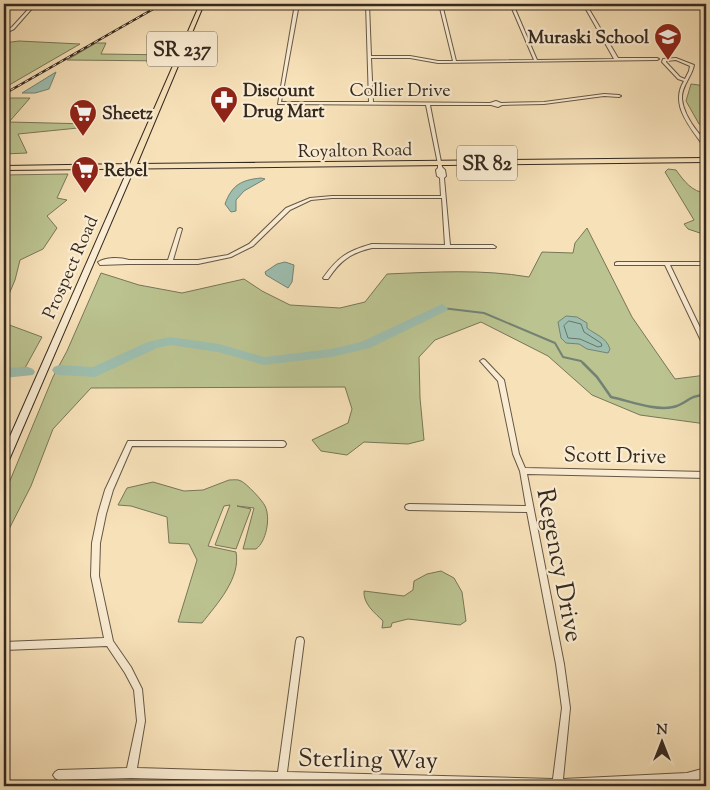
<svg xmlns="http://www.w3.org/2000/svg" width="710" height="790" font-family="'Sorts Mill Goudy',serif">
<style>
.green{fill:#bbc390;stroke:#787658}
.water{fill:#9dbeaf;stroke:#738275}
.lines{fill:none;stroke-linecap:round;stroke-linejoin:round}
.shore{stroke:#687467;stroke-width:1}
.stream-far1{stroke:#738275;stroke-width:2}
.stream{stroke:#738275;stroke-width:2.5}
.river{fill:#9dbeaf;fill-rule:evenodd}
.street-casing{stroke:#655746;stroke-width:2}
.secondary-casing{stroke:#34291f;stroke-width:2}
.primary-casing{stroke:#34291f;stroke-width:2}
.street{fill:#faecd2;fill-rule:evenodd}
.secondary{fill:#faecd2;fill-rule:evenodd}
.primary{fill:#f7e1b9;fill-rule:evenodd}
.rail-casing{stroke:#34291f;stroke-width:2.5}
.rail{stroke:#faecd2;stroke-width:1;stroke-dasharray:4;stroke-linecap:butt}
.labels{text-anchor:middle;stroke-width:4.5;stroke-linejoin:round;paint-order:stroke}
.far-poi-label{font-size:18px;font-weight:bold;fill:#34291f;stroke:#faecd2;text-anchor:start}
.far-street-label{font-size:18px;fill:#34291f;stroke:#faecd2}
.shield{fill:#faecd2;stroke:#6f6455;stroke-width:1}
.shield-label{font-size:20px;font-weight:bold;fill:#34291f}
.street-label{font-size:21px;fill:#34291f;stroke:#faecd2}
.near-street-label{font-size:25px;fill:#34291f;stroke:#faecd2}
</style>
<rect width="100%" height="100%" fill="#f7e1b9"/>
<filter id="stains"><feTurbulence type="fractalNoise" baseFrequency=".004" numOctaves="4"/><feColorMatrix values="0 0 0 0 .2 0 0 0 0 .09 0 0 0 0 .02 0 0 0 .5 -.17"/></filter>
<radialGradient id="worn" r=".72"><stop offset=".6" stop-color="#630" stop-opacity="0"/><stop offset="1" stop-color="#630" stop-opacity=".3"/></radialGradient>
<g class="green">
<path d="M19 41 80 44 4 88V43Z"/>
<path d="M96 43H106L101 54 173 55 170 61 67 60Z"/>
<path d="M691 84 706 86V126L699 124 686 101Z"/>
<path d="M6 98H30L9 122 90 124 88 127 18 134 27 153 4 154V100Z"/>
<path d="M668 169 676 170C684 181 692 192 706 193V235L688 229 684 224 694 220 665 172Z"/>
<path d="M68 174 57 198 67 200 47 216 57 228 43 249 20 260 15 280 4 306V175Z"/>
<path d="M587 228 632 317 675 379 706 375V424L640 415 592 395 548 356 481 322 435 340 419 357 420 398 424 440 408 444 364 442 347 455 321 451 312 440 348 423 352 409 345 387 91 388 53 429 31 486 4 539V495L53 377 67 351 101 273 139 285 182 293 244 279 262 291 290 305 340 308 365 302 387 274C435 272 482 269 529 277L542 252 573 253 575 243Z"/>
<path d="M4 323 42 337 25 368 4 370Z"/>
<path d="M229 480C233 480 238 479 241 481 246 483 263 501 265 506 271 518 266 542 256 549H243L254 508 237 506 251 509 236 549 215 545 230 505 224 506 208 546 236 552C241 578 217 604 202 623L178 622 197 560 189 544 169 543 167 517 131 506 118 505 127 488 153 482 184 491 203 490Z"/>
<path d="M441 571 454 578 462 592 466 621 460 625 408 619 392 623 391 627 382 628 383 621C375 613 363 604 364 591L404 596 413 590 414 581 427 574Z"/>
</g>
<g class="water">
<path d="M56 72 49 89 35 93H22Z"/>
<path d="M261 178 265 179 244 191 236 200V211L231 212 225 204C232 185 241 180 261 178Z"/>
<path d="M285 262 294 265 292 282 288 288 266 275 265 272 277 264Z"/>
<path d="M566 316 577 317 587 323V328C596 335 606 337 610 349L608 353 587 349 579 344 566 343 561 338 558 322Z"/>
</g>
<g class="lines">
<path class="shore" d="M569 321 581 324 584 332 601 343 602 346 598 347 580 339 568 338 564 326Z"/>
<path class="stream-far1" d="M442 308 484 313 555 343 563 357 581 361 584 364"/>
<path class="stream" d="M583 363 597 377 611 397C630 401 654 411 673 407 687 404 688 395 706 395"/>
<g class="river">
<path d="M442 304 448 308 446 311 370 348 331 357 264 365 218 352 170 345 157 348 95 377 59 375 54 373 52 370 54 367 59 365 93 367 148 342 170 337 219 344 264 357 331 349 361 342Z"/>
<path d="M28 367 33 369 35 372 33 375 4 378V368Z"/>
</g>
<defs>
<g id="street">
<path d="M33 4H36L14 29 4 34V32L12 27Z"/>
<path d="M295 4H299L281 102H369L366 4H369L371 56H410L438 61H453L439 4H442L456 61 534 60 510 4H513L537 60 614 59 583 4H586L618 58H657L659 59 657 60 438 63 410 58H371L373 102 490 103 496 101 501 103 544 102 604 94 619 95 621 96 619 97 604 96 544 104 502 105 498 107 491 105H430L442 167 445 170 446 176 444 178 450 245H493L496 247 495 248H372C350 253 340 261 328 279H324L323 278C338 257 347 251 372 244L445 245 442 198H332L311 200 290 210 253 246 231 257 198 264H128L100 265 98 262C106 257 120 257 129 260H168L178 229 180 228 182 229 173 260H198L228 255 249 244 286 208 310 198 332 196H441L440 178 437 176 436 170 438 168V164L426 105 278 104Z"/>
<path d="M676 58 694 65C692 77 681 86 682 99 683 110 690 122 697 131 701 136 706 141 706 148H705C691 128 669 105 684 81L678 79 662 62 663 59ZM676 60 690 66 689 71 685 79 680 77 666 62V61Z"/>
<path d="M617 262H706V265H670L706 340V347L703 345 665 265H615V263Z"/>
<path d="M483 359 485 360 504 380 519 454 525 468 706 472V478L527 474 564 664 570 708 563 779 687 773 706 768V778L687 783 610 786H462L131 778 58 780 55 778 53 775 55 772 58 770 127 768 137 721 134 690 125 673 107 646 4 650V642L104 638 91 576 92 543 98 514 105 490 127 443 128 441H283L285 442 286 444 285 446 283 447 132 446 113 490 106 514 100 543 99 576 113 641 131 667 142 689 145 721 137 768 278 772 296 641 297 638 300 637 303 638 304 641 287 772 553 779 562 708 556 664 527 512 409 510 406 509 405 507 406 505 409 504 526 506 520 471 513 454 498 381 481 362 480 361Z"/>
</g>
<path id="secondary" d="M132 165 135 167 9 460 7 463 4 464V450L129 167Z"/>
<path id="primary" d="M200 4H204L137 164 706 158V162L4 170V166L130 164Z"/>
</defs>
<use href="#street" class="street-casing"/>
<use href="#secondary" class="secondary-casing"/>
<use href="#primary" class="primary-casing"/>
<use href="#street" class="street"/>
<use href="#secondary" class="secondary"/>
<use href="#primary" class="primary"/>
<defs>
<path id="rail" d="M4 94 162 4"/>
</defs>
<use href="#rail" class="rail-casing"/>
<use href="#rail" class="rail"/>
</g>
<defs>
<symbol id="school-pin" viewBox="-11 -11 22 30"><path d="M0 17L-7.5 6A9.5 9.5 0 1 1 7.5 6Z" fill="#8f2418" stroke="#faecd2"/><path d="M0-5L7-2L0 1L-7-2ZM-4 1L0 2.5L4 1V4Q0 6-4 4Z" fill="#fff"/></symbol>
<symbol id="pharmacy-pin" viewBox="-11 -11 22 30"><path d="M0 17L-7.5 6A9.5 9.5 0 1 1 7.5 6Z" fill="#8f2418" stroke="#faecd2"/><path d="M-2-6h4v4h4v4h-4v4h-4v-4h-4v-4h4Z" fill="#fff"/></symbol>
<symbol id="supermarket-pin" viewBox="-11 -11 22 30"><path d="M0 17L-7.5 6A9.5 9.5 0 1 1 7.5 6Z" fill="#8f2418" stroke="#faecd2"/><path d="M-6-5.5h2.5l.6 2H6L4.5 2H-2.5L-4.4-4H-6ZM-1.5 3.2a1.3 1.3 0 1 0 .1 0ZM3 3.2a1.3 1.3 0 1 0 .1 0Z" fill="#fff"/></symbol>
</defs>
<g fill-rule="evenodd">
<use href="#school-pin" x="652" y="21" width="32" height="43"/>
<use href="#pharmacy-pin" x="208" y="84" width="32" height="43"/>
<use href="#supermarket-pin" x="67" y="97" width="32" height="43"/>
<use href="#supermarket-pin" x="69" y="154" width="32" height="43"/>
</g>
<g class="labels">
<g class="far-poi-label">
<text x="649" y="43" text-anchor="end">Muraski School</text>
<text x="243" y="96">Discount<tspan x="243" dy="21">Drug Mart</tspan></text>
<text x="102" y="119">Sheetz</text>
<text x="104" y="176">Rebel</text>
</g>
<g class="far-street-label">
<text x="400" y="96">Collier Drive</text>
<text transform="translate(355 150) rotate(-1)" y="6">Royalton Road</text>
<text transform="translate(70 267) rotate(-66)" y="6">Prospect Road</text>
</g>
<g class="shield">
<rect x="147" y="31.5" width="70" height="35" rx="4"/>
<rect x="457" y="145.5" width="60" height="35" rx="4"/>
</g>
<g class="shield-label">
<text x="182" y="56">SR 237</text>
<text x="487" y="170">SR 82</text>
</g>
<g class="street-label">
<text transform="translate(615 455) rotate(1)" y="7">Scott Drive</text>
</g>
<g class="near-street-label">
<text transform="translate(561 565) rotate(79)" y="9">Regency Drive</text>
<text transform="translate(368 758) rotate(1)" y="9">Sterling Way</text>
</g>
</g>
<rect width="710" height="790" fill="none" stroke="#f7e1b9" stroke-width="20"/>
<rect x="5" y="5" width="700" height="780" fill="none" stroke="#34291f" stroke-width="2.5"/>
<rect x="10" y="10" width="690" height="770" fill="none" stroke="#34291f"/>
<g transform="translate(662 742)" stroke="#faecd2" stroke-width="4" paint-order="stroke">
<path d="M0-4L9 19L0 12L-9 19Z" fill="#34291f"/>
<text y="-8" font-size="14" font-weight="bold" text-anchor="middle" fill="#34291f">N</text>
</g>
<rect width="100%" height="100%" filter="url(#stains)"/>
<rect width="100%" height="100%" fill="url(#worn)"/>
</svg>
